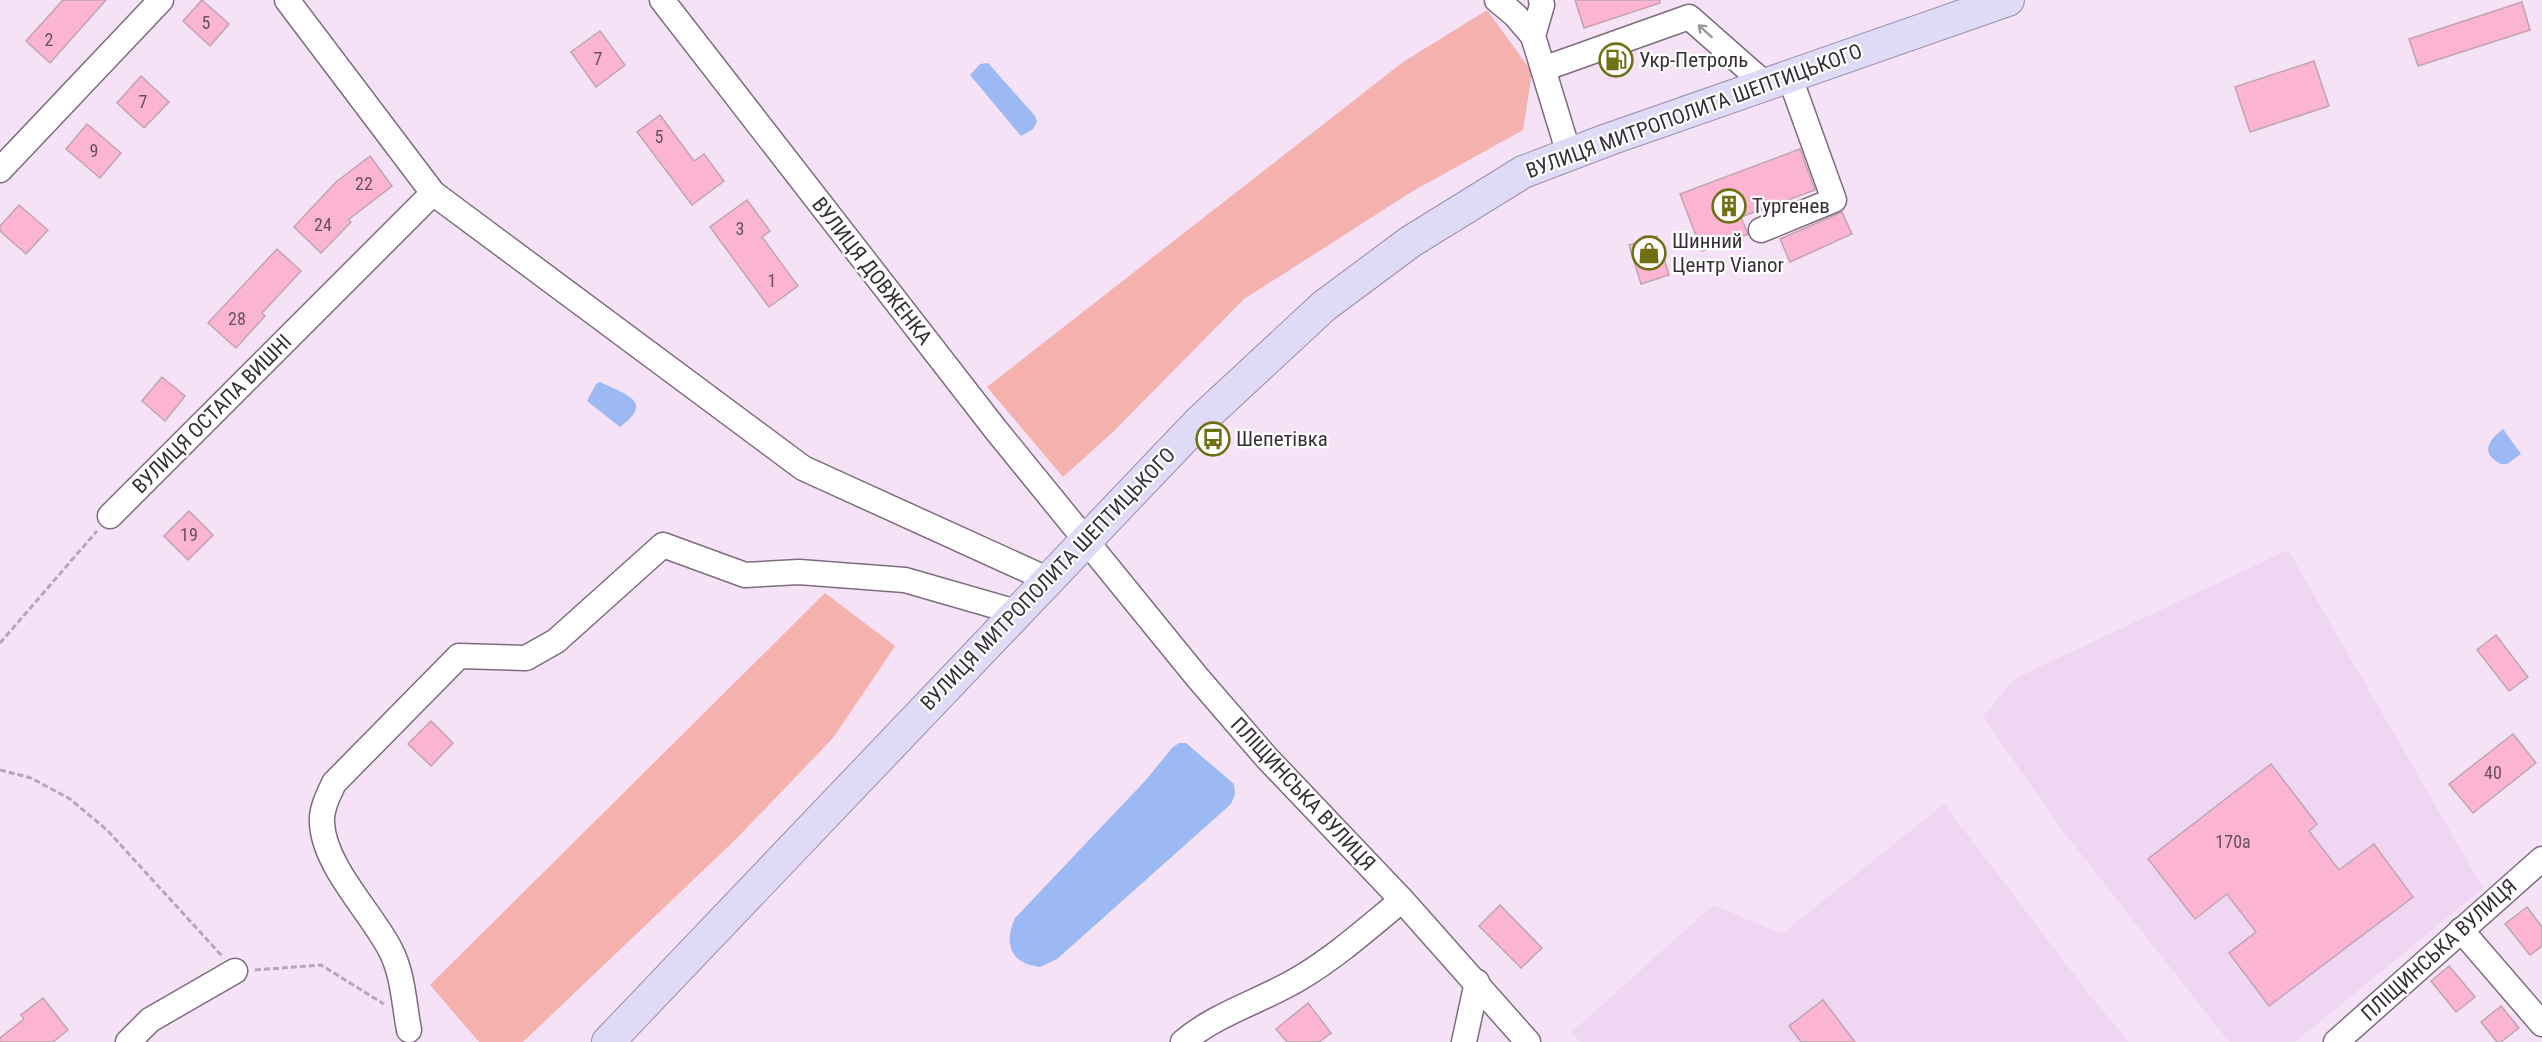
<svg xmlns="http://www.w3.org/2000/svg" width="2542" height="1042" font-family="'Roboto Condensed',sans-serif">
<style>
.built{fill:#efd6f2}
.green{fill:#f4b1ad}
.water{fill:#9cb9f3}
.building{fill:#fbb4d1;stroke:#c0a5af;stroke-width:1.5}
.lines{fill:none;stroke-linecap:round;stroke-linejoin:round}
.minor-casing{stroke:#7d6c7e;stroke-width:27}
.major-casing{stroke:#978eaf;stroke-width:34}
.path{stroke:#b6a6b7;stroke-width:3;stroke-dasharray:6 3;stroke-linecap:butt}
.minor{stroke:#fff;stroke-width:24}
.major{stroke:#dfdaf5;stroke-width:32}
.oneway{stroke:#9b979b}
.labels{text-anchor:middle;stroke-width:4.5;stroke-linejoin:round;paint-order:stroke}
.number-label{font-size:18px;fill:#68505e}
.poi-label{font-size:21px;fill:#372f37;stroke:#fff;text-anchor:start}
.street-label{font-size:21px;fill:#372f37;stroke:#fff}
</style>
<rect width="100%" height="100%" fill="#f6e2f7"/>
<g class="built">
<path d="M2288 550 2483 888 2295 1042H2229L2063 831 1983 717 2014 679Z"/>
<path d="M1944 804 2095 1002 2129 1042H1580L1572 1032 1713 905 1782 934Z"/>
</g>
<g class="green">
<path d="M1487 10 1532 72 1523 130 1413 191 1244 299 1114 431 1063 477 987 387 1403 62Z"/>
<path d="M825 593 895 646 833 738 735 840 523 1042H479L430 985Z"/>
</g>
<g class="water">
<path d="M988 63 1035 116 1037 122 1033 129 1021 136 970 75 980 64Z"/>
<path d="M600 382C624 394 656 401 620 427L587 401 596 384Z"/>
<path d="M2503 429 2521 454 2507 464H2501C2479 453 2489 440 2503 429Z"/>
<path d="M1179 743H1186L1234 784 1235 794 1231 804 1057 959 1040 967C1011 964 1003 944 1015 918L1145 781 1172 748Z"/>
</g>
<g class="building">
<path d="M63 0H106L50 63 26 41Z"/>
<path d="M202 0 229 24 210 46 183 21Z"/>
<path d="M1575 0H1660V3L1584 28Z"/>
<path d="M2522 2 2530 30 2418 66 2409 39Z"/>
<path d="M600 31 625 65 596 87 571 52Z"/>
<path d="M2314 61 2329 106 2250 132 2235 87Z"/>
<path d="M141 76 169 102 144 128 117 103Z"/>
<path d="M660 115 694 161 704 154 724 181 692 205 637 132Z"/>
<path d="M87 124 121 153 100 178 66 149Z"/>
<path d="M1800 149 1815 190 1741 217 1748 234 1702 251 1680 194Z"/>
<path d="M370 156 392 186 348 220 351 222 321 253 294 227 336 182Z"/>
<path d="M747 200 770 231 762 237 798 286 769 307 710 227Z"/>
<path d="M19 205 48 230 26 254 0 231V226Z"/>
<path d="M1842 212 1852 234 1790 262 1780 239Z"/>
<path d="M1657 236 1669 275 1641 284 1629 245Z"/>
<path d="M277 249 301 271 262 313 265 316 236 348 208 323Z"/>
<path d="M162 377 185 396 165 421 142 401Z"/>
<path d="M189 511 213 535 188 560 164 536Z"/>
<path d="M2496 635 2528 677 2509 691 2477 650Z"/>
<path d="M431 721 453 743 431 766 408 744Z"/>
<path d="M2513 734 2536 763 2473 813 2449 784Z"/>
<path d="M2271 764 2317 824 2309 831 2339 870 2374 844 2413 897 2269 1006 2229 953 2256 932 2227 894 2195 919 2148 859Z"/>
<path d="M1500 905 1542 948 1521 968 1479 926Z"/>
<path d="M2527 907 2542 927V946L2530 955 2505 924Z"/>
<path d="M2449 966 2475 997 2456 1012 2431 981Z"/>
<path d="M43 998 68 1030 53 1042H0V1038L24 1019 21 1015Z"/>
<path d="M1823 1000 1855 1042H1801L1789 1026Z"/>
<path d="M1308 1003 1331 1033 1319 1042H1287L1276 1029Z"/>
<path d="M2501 1006 2519 1028 2501 1042H2497L2481 1022Z"/>
</g>
<g class="lines">
<defs>
<g id="minor">
<path d="M287 0 433 193 803 468 1047 579"/>
<path d="M662 0 996 430 1197 677 1266 757 1402 900 1528 1042"/>
<path d="M1497 0 1515 15 1533 36"/>
<path d="M1541 0 1542 5 1533 36 1569 154"/>
<path d="M1543 69 1689 17 1765 84"/>
<path d="M0 170 161 0"/>
<path d="M1761 230 1834 200 1789 75"/>
<path d="M110 516 433 193"/>
<path d="M2461 930 2542 1024"/>
<path d="M409 1030C404 1004 403 973 390 949 371 912 324 866 322 823 321 809 328 796 334 783L459 656 526 658 556 641 663 545 745 575 799 572 905 580 1016 612"/>
<path d="M128 1042 150 1020 235 971"/>
<path d="M1183 1042C1217 1013 1262 1001 1300 978 1337 956 1369 927 1402 900"/>
<path d="M1464 1042 1477 982"/>
<path d="M2336 1042 2542 859"/>
</g>
<path id="major" d="M608 1042 1200 421 1324 306 1410 242 1523 172 1607 140 2008 0"/>
</defs>
<use href="#minor" class="minor-casing"/>
<use href="#major" class="major-casing"/>
<g class="path">
<path d="M0 643 97 531"/>
<path d="M0 770 31 778 70 799 107 830 222 956"/>
<path d="M255 970 321 965 384 1004"/>
</g>
<use href="#minor" class="minor"/>
<use href="#major" class="major"/>
</g>
<defs><path id="oneway-shaft" d="M-6 0H5M1.5-3L5.5 0L1.5 3" fill="none" stroke-width="1.6" stroke-linecap="round" stroke-linejoin="round" transform="scale(1.5)"/></defs>
<use class="oneway" href="#oneway-shaft" transform="translate(1705 31) rotate(-138)"/>
<defs>
<symbol id="fuel-ring" viewBox="-11 -11 22 22"><circle r="9.5" fill="#fff" stroke="#6f7014" stroke-width="1.5"/><path d="M-5.5-6h7V0h2V4h1.3V-2.5L3-4.5l.8-.8L6-3V5H2.5V1h-1V6h-7ZM-4.2-4.7v3.2H.2V-4.7Z" fill="#6f7014"/></symbol>
<symbol id="building-ring" viewBox="-11 -11 22 22"><circle r="9.5" fill="#fff" stroke="#6f7014" stroke-width="1.5"/><path d="M-4-6H4V6H1V3H-1V6H-4ZM-2.5-4.3h1.7v1.8h-1.7ZM.8-4.3h1.7v1.8H.8ZM-2.5-1h1.7V.8h-1.7ZM.8-1h1.7V.8H.8Z" fill="#6f7014"/></symbol>
<symbol id="shop-ring" viewBox="-11 -11 22 22"><circle r="9.5" fill="#fff" stroke="#6f7014" stroke-width="1.5"/><path d="M-5-2.5h2.3a2.7 3.5 0 0 1 5.4 0H5L5.5 6h-11ZM-1.5-2.5h3a1.5 2.3 0 0 0-3 0Z" fill="#6f7014"/></symbol>
<symbol id="bus-ring" viewBox="-11 -11 22 22"><circle r="9.5" fill="#fff" stroke="#6f7014" stroke-width="1.5"/><path d="M-5-6H5V4H4V6H2V4H-2V6H-4V4H-5ZM-3.5-4V0h7V-4ZM-3.5 1.2v1.5H-2V1.2ZM2 1.2v1.5H3.5V1.2Z" fill="#6f7014"/></symbol>
</defs>
<g fill-rule="evenodd">
<use href="#fuel-ring" x="1597" y="41" width="38" height="38"/>
<use href="#building-ring" x="1710" y="187" width="38" height="38"/>
<use href="#shop-ring" x="1630" y="234" width="38" height="38"/>
<use href="#bus-ring" x="1194" y="420" width="38" height="38"/>
</g>
<g class="labels">
<g class="number-label">
<text x="206" y="29">5</text>
<text x="49" y="46">2</text>
<text x="598" y="65">7</text>
<text x="143" y="108">7</text>
<text x="659" y="143">5</text>
<text x="94" y="157">9</text>
<text x="364" y="190">22</text>
<text x="323" y="231">24</text>
<text x="740" y="235">3</text>
<text x="772" y="287">1</text>
<text x="237" y="325">28</text>
<text x="189" y="541">19</text>
<text x="2493" y="779">40</text>
<text x="2233" y="848">170а</text>
</g>
<g class="poi-label">
<text x="1639" y="67">Укр-Петроль</text>
<text x="1752" y="213">Тургенев</text>
<text x="1672" y="248">Шинний<tspan x="1672" dy="24">Центр Vianor</tspan></text>
<text x="1236" y="446">Шепетівка</text>
</g>
<g class="street-label">
<text transform="translate(1694 111) rotate(-20)" y="7">ВУЛИЦЯ МИТРОПОЛИТА ШЕПТИЦЬКОГО</text>
<text transform="translate(872 271) rotate(52)" y="7">ВУЛИЦЯ ДОВЖЕНКА</text>
<text transform="translate(212 414) rotate(-45)" y="7">ВУЛИЦЯ ОСТАПА ВИШНІ</text>
<text transform="translate(1048 579) rotate(-46)" y="7">ВУЛИЦЯ МИТРОПОЛИТА ШЕПТИЦЬКОГО</text>
<text transform="translate(1303 794) rotate(47)" y="7">ПЛІЩИНСЬКА ВУЛИЦЯ</text>
<text transform="translate(2439 950) rotate(-42)" y="7">ПЛІЩИНСЬКА ВУЛИЦЯ</text>
</g>
</g>
</svg>
